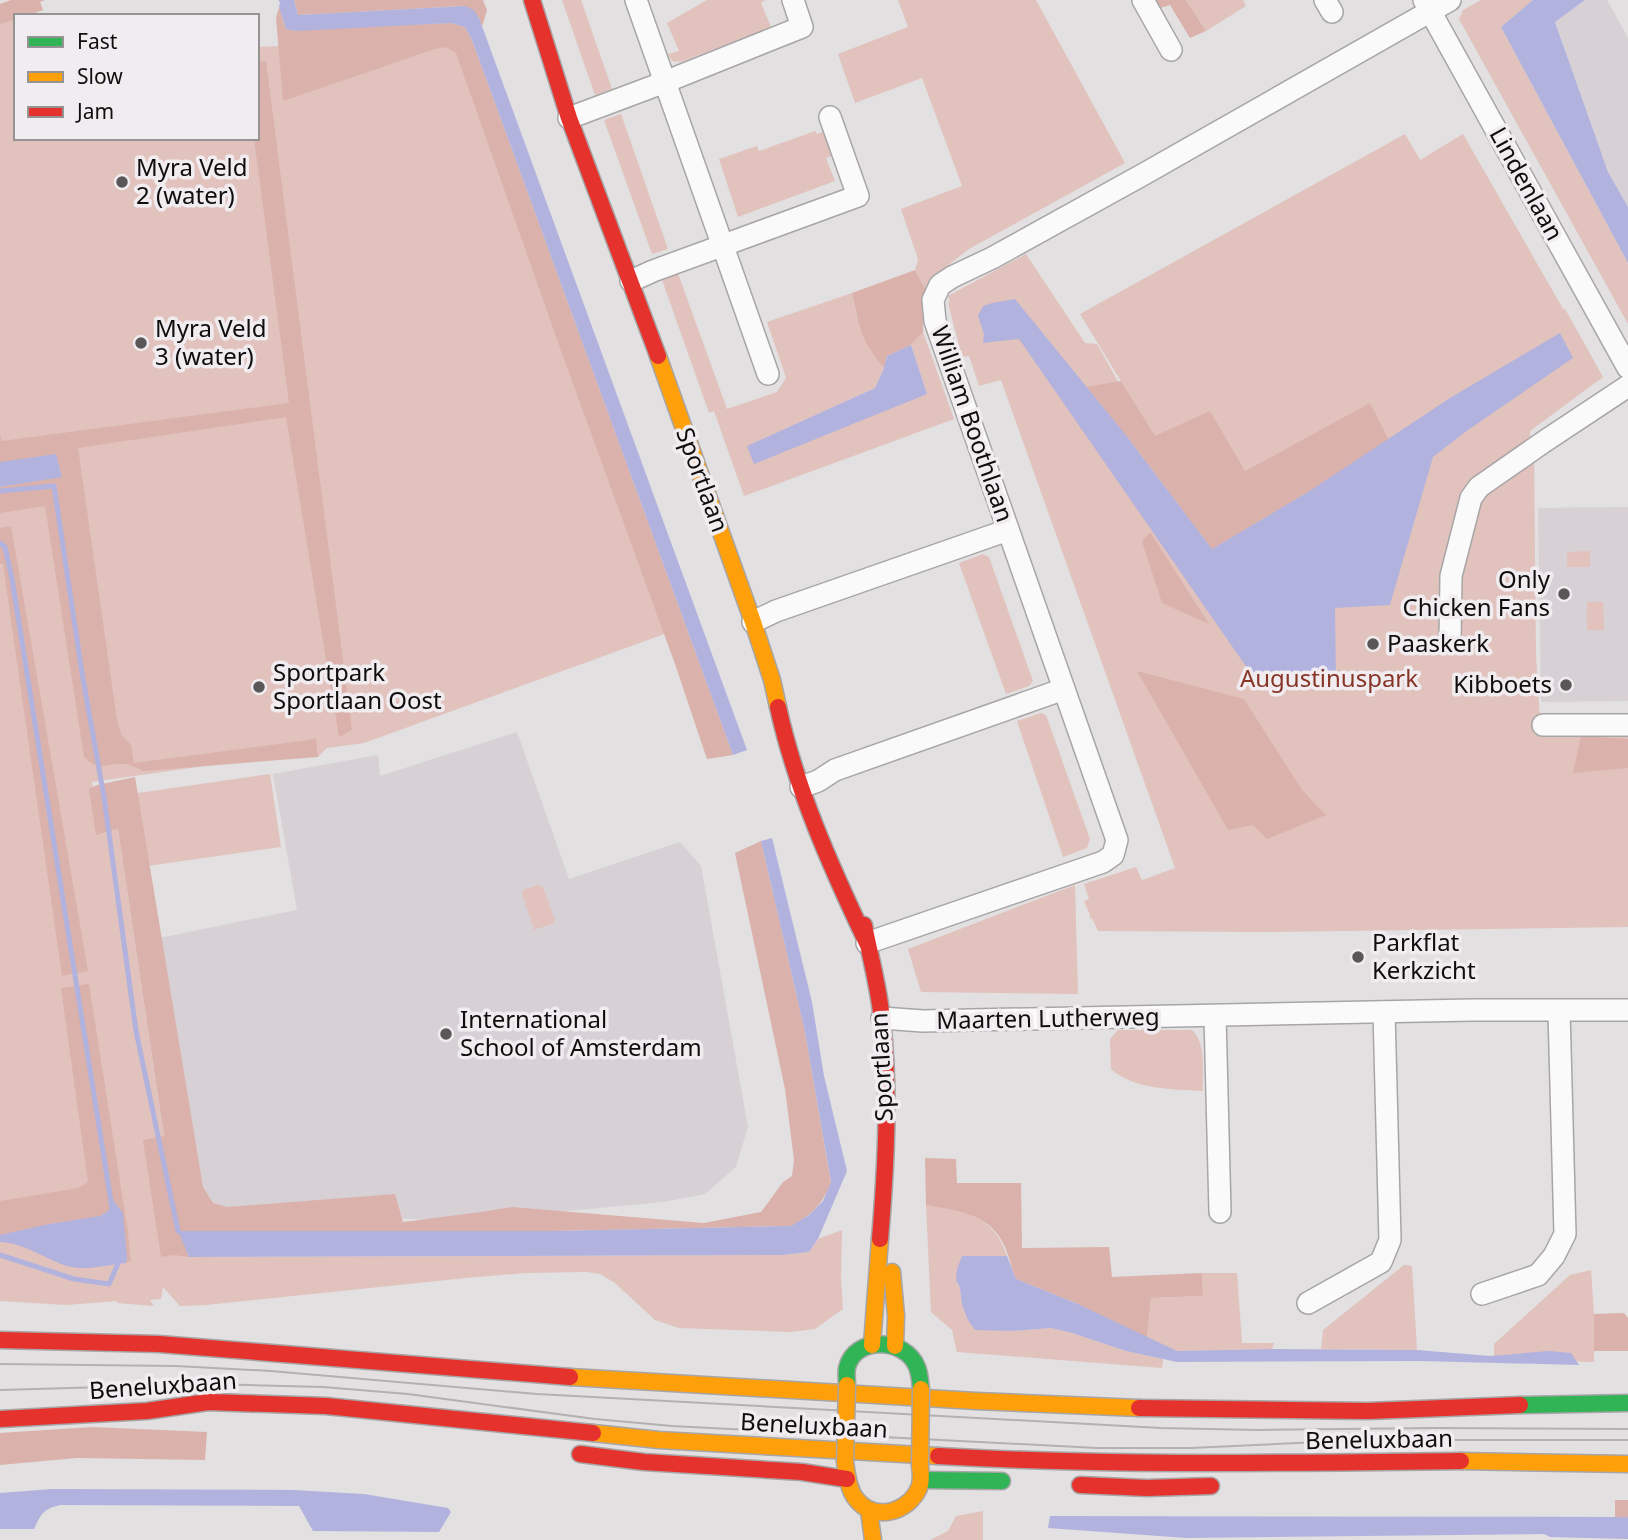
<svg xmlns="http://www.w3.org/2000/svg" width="1628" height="1540" font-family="'Noto Sans',sans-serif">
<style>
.built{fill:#d7d0d4}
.green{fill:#e1c2bd}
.forest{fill:#dab2ab}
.water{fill:#b2b2de}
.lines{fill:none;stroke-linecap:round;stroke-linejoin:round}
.stream{stroke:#b2b2de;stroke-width:5}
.street-casing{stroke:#a7a5a6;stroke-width:24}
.fast-casing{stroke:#a7a5a6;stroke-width:19}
.slow-casing{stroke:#a7a5a6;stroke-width:19}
.jam-casing{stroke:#a7a5a6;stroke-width:19}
.street{stroke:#fbfafa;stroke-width:21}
.fast{stroke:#30b455;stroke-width:16}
.slow{stroke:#ff9f0a;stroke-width:16}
.jam{stroke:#e5322d;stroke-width:16}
.tram{stroke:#b2b0b1;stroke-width:2}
.slow-bridge-casing{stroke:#a7a5a6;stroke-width:19;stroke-linecap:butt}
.slow-bridge{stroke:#ff9f0a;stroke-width:16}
.poi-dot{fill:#595758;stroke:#f0ecef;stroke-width:2.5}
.labels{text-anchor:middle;stroke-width:7;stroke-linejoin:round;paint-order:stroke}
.poi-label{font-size:24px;fill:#0f0d0e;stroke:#f0ecef;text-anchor:start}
.street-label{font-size:24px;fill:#0f0d0e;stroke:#f0ecef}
.park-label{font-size:24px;fill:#883427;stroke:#f0ecef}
</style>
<rect width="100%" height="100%" fill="#e2e0e1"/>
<g class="built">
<path d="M1585 0H1607L1628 38V207L1608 172 1555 22Z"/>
<path d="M1628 507V701L1541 702 1538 508Z"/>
<path d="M517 732 569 879 680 842 701 866 748 1127 736 1167 705 1194 663 1202 472 1220 190 1215 145 941 297 910 273 774 378 755 380 776Z"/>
</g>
<g class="green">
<path d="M562 0H581L612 89 595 95Z"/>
<path d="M707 0H765L761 3 771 27 681 62 672 61 668 54 679 51 667 23Z"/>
<path d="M898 0H1036L1125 163 969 249C951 263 938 272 927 292L915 270 918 259 901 209 962 186 922 78 855 103 838 54 908 27Z"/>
<path d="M1186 0H1243L1246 6 1206 31Z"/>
<path d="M1481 0H1533L1501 27 1628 263V324L1459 19 1463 10Z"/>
<path d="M16 16V138H257V47L457 38 670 632 364 743 327 748 318 757 317 750 92 782 100 834 118 829 164 1137 151 1139 173 1255 206 1257 783 1255 809 1252 818 1239 842 1230 841 1280 843 1309 815 1329 790 1332 679 1328 655 1320 615 1283 600 1274 587 1272 526 1273 466 1278 206 1305 180 1306 163 1287 161 1299 150 1300 154 1306 117 1303 118 1301 66 1305 0 1301V18Z"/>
<path d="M621 114 668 249 652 254 604 120Z"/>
<path d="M815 131 817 134 825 131 834 155 826 158 835 181 738 217 719 159 757 146 759 151Z"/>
<path d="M1405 134 1420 160 1463 134 1563 309H1565L1603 377 1530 431 1531 452H1534L1536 654 1540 721 1628 728V927L1261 932 1098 931 1092 918 1090 919V915L1084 901 1089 899 1084 884 1136 867 1142 880 1175 868 1001 380 979 386 969 356 962 357 948 303 950 302 948 296 1026 254 1085 343 1097 344 1143 426 1206 507 1370 404 1245 471 1155 437 1080 314Z"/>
<path d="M676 268 727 409 777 392 786 378 767 322 852 293 856 314 870 349 884 368 875 388 748 446 927 394 911 345 923 332 954 419 744 496 714 411 709 413 660 274Z"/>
<path d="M1590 551V567H1567V552Z"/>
<path d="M983 554 989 557 1033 681 1029 686 1006 694 959 563Z"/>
<path d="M1587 602H1603L1604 630H1587Z"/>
<path d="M1041 713 1046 715 1090 839 1087 848 1063 857 1017 721Z"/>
<path d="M270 774 281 847 141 867 131 794Z"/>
<path d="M538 885 543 887 555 921 554 923 534 930 522 894 523 890Z"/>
<path d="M1075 885 1078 994 921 992 908 949Z"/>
<path d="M1118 1030H1192C1207 1044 1202 1072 1203 1091 1172 1089 1135 1090 1111 1069L1110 1039Z"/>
<path d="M926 1205C964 1211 994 1215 1007 1256H962L956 1280 960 1288 962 1305 1011 1331 1051 1328 1072 1333 1126 1351 1163 1359 1162 1368 957 1352 952 1330 931 1312Z"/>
<path d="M1404 1265 1412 1266 1417 1350 1321 1349 1323 1330Z"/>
<path d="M1591 1270 1594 1314V1362L1494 1360V1344L1570 1275Z"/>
<path d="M1202 1273H1237L1242 1343H1274L1272 1349 1177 1351 1147 1338 1151 1298 1203 1296Z"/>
<path d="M983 1511V1540H930L948 1531 956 1516Z"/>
</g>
<g class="forest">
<path d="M11 0H45L40 2 43 10 26 16H16V19L0 24V4Z"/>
<path d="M294 0H483L487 10 482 27 479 18 465 6 298 15Z"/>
<path d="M1152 0H1186L1206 31 1190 38 1170 5 1157 9Z"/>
<path d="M279 7 286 29 451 23 465 27 472 40 733 755 707 759 675 664 559 345 456 53 446 47 435 49 283 101 276 18Z"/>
<path d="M266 61 352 730 339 737 286 417 78 448 117 720 121 734 131 745 134 763 316 739 318 757 143 771C136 768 128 763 121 764 103 764 100 772 84 757L45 506 0 513V487L62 477 56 455 0 462V435L2 441 289 403 254 138H257V62Z"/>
<path d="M915 270 927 292 923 307V332L911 345 887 356 884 368C879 362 874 356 870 349 859 333 856 311 852 293Z"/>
<path d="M1121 381 1155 436 1210 411 1245 471 1370 403 1388 439 1308 492 1212 549 1139 452 1087 387Z"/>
<path d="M11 526 88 971 62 976 3 564H0V528Z"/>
<path d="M1150 532 1209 624 1162 603 1142 542Z"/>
<path d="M1137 671 1244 699 1302 790 1326 815 1267 839 1253 825 1228 830Z"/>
<path d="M1581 736 1628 739V768L1573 773Z"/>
<path d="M135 777 203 1187 213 1203 227 1207 395 1194 403 1222 481 1212 512 1207 704 1223 761 1212 783 1182 792 1176 794 1160 785 1089 735 853 761 841 805 1032 831 1183C821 1206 814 1213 791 1226L554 1231H179L189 1257 173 1255 161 1257 143 1140 164 1136 118 829 96 835 89 789 97 785Z"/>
<path d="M89 984 127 1226 131 1261 126 1263 127 1257 113 1201 108 1211 100 1216 49 1224 0 1235V1201L78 1188 88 1182 61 988Z"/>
<path d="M925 1158 956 1159 957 1183H1021L1022 1248 1109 1247 1112 1277 1202 1273 1203 1296 1151 1298 1147 1338 1078 1304 1016 1279C1011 1268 1009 1254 1003 1243 989 1214 955 1210 926 1205Z"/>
<path d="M1624 1313 1628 1318V1351H1594V1314Z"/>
<path d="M93 1427 207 1432 205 1460 77 1458 0 1465V1433Z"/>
<rect x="1615" y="1500" width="13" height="17"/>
</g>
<g class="water">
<path d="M278 0H294L298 15 465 6 474 10 479 18 747 750 733 755 472 40 465 27 451 23 296 31 286 29 279 7 280 2Z"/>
<path d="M1533 0H1585L1555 22 1608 172 1628 207V263L1501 27Z"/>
<path d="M1015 299 1125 434 1212 549 1308 492 1450 398 1560 333 1573 358 1468 430 1433 457 1390 605 1335 608 1336 685 1261 688 1019 339 983 343 984 334 978 316 983 306 992 303Z"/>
<path d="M911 345 927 394 754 464 747 446 875 388 884 368 887 356Z"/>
<path d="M56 454 62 477 0 487V462Z"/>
<path d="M772 838 812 1002 824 1076 847 1171 818 1239 809 1252 783 1255 189 1257 178 1231H554L791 1226 809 1215 823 1201 831 1182 805 1032 761 841Z"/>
<path d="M113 1200 123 1213 127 1257 126 1263C106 1265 83 1272 64 1265 42 1257 24 1243 0 1242V1235L49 1224 100 1216 108 1211Z"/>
<path d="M962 1256H1007L1016 1279 1078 1304 1177 1351 1272 1349 1417 1350 1490 1356 1549 1351 1571 1353 1579 1365 1420 1361 1177 1362 1126 1351 1072 1333 1051 1328 1011 1331 975 1330 968 1320 962 1305 960 1288 956 1280 957 1269Z"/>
<path d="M52 1489 293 1490 364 1494 448 1508 451 1512 439 1532 313 1531 299 1506 60 1505C43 1509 41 1514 34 1529H0V1493Z"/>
<path d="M1050 1516 1628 1517V1539L1550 1537 1544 1534 1187 1538 1048 1528Z"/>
</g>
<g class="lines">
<g class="stream">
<path d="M0 491 54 486 82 673 104 797 136 1031 178 1231"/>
<path d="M0 543 5 547 12 579 112 1208"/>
<path d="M0 1255 74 1279 109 1284 120 1259"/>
</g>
<defs>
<g id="street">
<path d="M636 0 768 374"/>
<path d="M1143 0 1171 50"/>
<path d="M1325 0 1332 12"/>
<path d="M1424 0 1628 368"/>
<path d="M569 118 665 82 802 27 793 0"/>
<path d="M631 281 653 271 858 196 830 117"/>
<path d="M753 622 776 611 1008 530"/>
<path d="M1450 641 1451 576 1471 498 1479 487 1545 441 1628 386"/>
<path d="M1543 725H1628"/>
<path d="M801 787 818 781 835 770 1064 689"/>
<path d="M867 943 1103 862 1113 855 1117 840 935 321 933 300 940 285 952 277 992 258 1144 174 1450 0"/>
<path d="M1215 1016 1220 1212"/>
<path d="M882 1018 923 1021 1472 1010H1628"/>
<path d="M1482 1294 1538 1275 1554 1256 1565 1234 1559 1011"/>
<path d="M1308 1303 1381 1262 1390 1240 1384 1012"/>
</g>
<g id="fast">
<path d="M847 1385C847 1380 846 1373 847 1368 854 1336 905 1337 917 1367 920 1374 920 1382 921 1389"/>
<path d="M1520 1405 1628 1403"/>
<path d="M921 1480 1002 1481"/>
</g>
<g id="slow">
<path d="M658 356 753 622 772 680 778 707"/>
<path d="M892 1272 896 1316 895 1346"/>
<path d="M872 1345 880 1239"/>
<path d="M570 1377 976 1401 1139 1408"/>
<path d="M593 1433 659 1440 938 1456"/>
<path d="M1461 1461 1628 1464"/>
<path d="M845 1462C847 1474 848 1489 856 1499 874 1522 908 1513 919 1488 922 1481 921 1473 920 1466"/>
<path d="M869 1511 873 1540"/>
</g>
<g id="jam">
<path d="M532 0 569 118 658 356"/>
<path d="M778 707C796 789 831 867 867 943"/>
<path d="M864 925C870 956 879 988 882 1020 890 1092 886 1166 880 1239"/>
<path d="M0 1340 159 1344 570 1377"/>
<path d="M1139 1408 1368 1411 1520 1405"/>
<path d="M0 1419 147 1411 208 1402 326 1406 593 1433"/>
<path d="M580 1454 644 1462 802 1472 847 1479"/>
<path d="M938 1456C1113 1466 1287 1463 1461 1461"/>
<path d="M1080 1485 1147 1488 1211 1486"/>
</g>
</defs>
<use href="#street" class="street-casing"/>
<use href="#fast" class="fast-casing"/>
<use href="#slow" class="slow-casing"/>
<use href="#jam" class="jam-casing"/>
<use href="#street" class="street"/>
<use href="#fast" class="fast"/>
<use href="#slow" class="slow"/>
<use href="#jam" class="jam"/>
<g class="tram">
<path d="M0 1364 176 1366 271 1371 537 1394 1161 1428 1258 1430 1436 1428 1628 1429"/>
<path d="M0 1390 212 1384 323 1387 408 1394 595 1419 672 1426 1097 1448H1191L1362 1440H1628"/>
</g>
<defs>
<g id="slow-bridge">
<path d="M845 1462 847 1385"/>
<path d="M920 1466 921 1389"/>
</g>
</defs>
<use href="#slow-bridge" class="slow-bridge-casing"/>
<use href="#slow-bridge" class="slow-bridge"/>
</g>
<g class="poi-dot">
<circle cx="122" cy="182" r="7"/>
<circle cx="141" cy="343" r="7"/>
<circle cx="1564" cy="594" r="7"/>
<circle cx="1373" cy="644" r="7"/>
<circle cx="1566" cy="685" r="7"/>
<circle cx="259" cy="687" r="7"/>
<circle cx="1358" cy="957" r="7"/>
<circle cx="446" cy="1034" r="7"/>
</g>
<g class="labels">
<g class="poi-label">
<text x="136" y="176">Myra Veld<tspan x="136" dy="28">2 (water)</tspan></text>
<text x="155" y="337">Myra Veld<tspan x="155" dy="28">3 (water)</tspan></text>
<text x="1550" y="588" text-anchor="end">Only<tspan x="1550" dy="28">Chicken Fans</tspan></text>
<text x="1387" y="652">Paaskerk</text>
<text x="273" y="681">Sportpark<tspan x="273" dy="28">Sportlaan Oost</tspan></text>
<text x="1552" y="693" text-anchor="end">Kibboets</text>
<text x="1372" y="951">Parkflat<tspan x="1372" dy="28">Kerkzicht</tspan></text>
<text x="460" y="1028">International<tspan x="460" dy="28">School of Amsterdam</tspan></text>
</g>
<g class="street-label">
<text transform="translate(1526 184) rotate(61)" y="8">Lindenlaan</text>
<text transform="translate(972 424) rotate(71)" y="8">William Boothlaan</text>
<text transform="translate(702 480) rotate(70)" y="8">Sportlaan</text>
<text transform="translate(1048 1019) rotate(-1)" y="8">Maarten Lutherweg</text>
<text transform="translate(882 1067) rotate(-93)" y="8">Sportlaan</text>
<text transform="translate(163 1386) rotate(-4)" y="8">Beneluxbaan</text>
<text transform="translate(814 1426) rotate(3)" y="8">Beneluxbaan</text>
<text transform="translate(1379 1440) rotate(-1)" y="8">Beneluxbaan</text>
</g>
<g class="park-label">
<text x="1329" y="687">Augustinuspark</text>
</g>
</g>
<rect x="14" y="14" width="245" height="126" fill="#f0ecef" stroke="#969395" stroke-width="2"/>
<rect x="28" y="37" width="35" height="10" fill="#30b455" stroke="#969395" stroke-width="2"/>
<text x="77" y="49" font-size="21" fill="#0f0d0e">Fast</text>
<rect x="28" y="72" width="35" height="10" fill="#ff9f0a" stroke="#969395" stroke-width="2"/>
<text x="77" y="84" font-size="21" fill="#0f0d0e">Slow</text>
<rect x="28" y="107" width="35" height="10" fill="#e5322d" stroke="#969395" stroke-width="2"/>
<text x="77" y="119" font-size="21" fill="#0f0d0e">Jam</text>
</svg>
